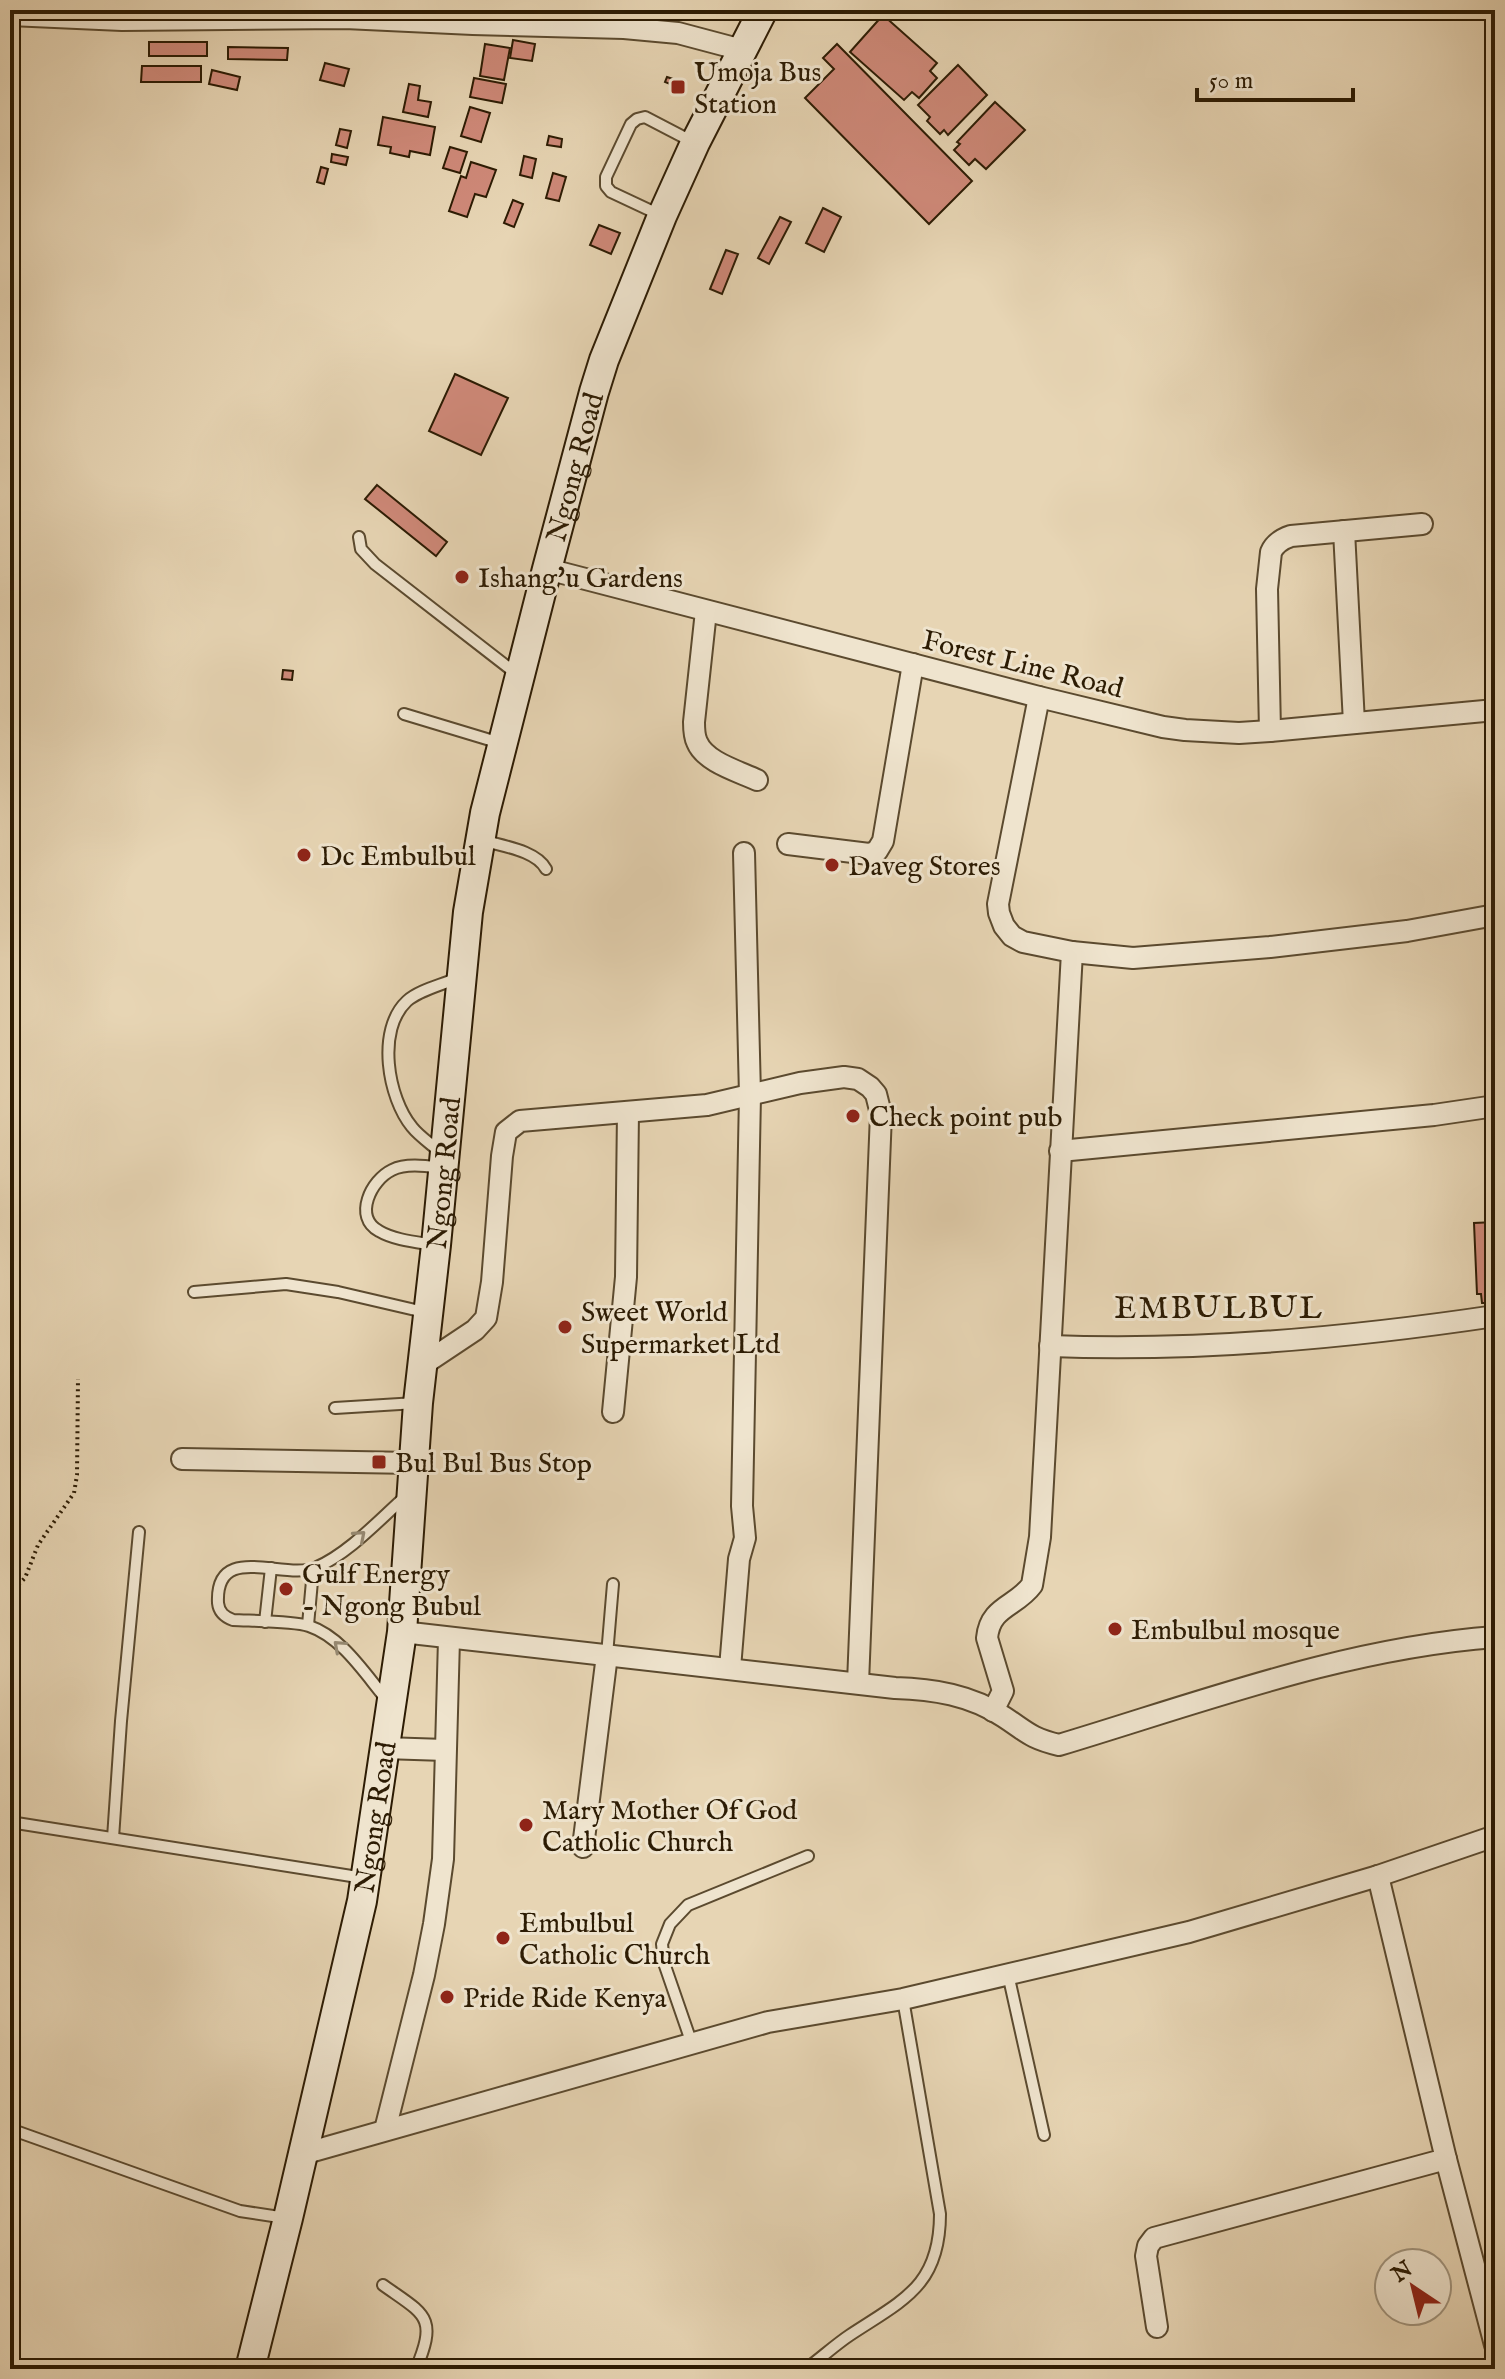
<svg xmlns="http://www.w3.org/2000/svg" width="1505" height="2379" font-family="'IM FELL English',serif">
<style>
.building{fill:#cf8979;stroke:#2c1b03;stroke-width:2}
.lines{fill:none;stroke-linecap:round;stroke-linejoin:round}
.service-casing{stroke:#5b4a2f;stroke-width:14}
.minor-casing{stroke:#5b4a2f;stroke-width:24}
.secondary-casing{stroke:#2c1b03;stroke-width:32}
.path{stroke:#2c1b03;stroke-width:4;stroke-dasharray:2 4;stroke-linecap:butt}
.service{stroke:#efe4ce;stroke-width:10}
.minor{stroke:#efe4ce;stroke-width:20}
.secondary{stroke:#efe4ce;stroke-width:28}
.oneway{stroke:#978a73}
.poi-dot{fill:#8f2418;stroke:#efe4ce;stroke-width:3}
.labels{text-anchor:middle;stroke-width:6;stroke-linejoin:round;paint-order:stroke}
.poi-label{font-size:28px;fill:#2c1b03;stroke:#efe4ce;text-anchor:start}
.street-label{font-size:28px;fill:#2c1b03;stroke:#efe4ce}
.quarter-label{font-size:32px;letter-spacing:2px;fill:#2c1b03;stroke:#efe4ce}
</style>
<rect width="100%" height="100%" fill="#e7d5b4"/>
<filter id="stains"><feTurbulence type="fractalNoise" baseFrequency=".0025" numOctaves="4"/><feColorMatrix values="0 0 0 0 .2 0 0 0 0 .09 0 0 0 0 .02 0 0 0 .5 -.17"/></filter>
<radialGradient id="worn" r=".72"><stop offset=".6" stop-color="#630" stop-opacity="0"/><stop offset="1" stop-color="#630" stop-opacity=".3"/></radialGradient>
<g class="building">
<path d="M883 15 937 63 930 71 937 78 919 98 912 92 904 100 850 52Z"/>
<path d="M513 40 535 44 532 61 510 58Z"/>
<rect x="149" y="42" width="58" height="14"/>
<path d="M485 44 510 48 504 80 480 76Z"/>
<path d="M837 44 972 181 929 224 805 98 834 69 823 58Z"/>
<path d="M228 47 288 48 287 60 228 59Z"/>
<path d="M325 63 349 69 344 86 320 80Z"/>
<path d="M958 65 987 95 948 135 944 130 940 134 927 121 930 117 918 105Z"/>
<path d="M142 66H201V82H141Z"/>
<path d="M212 70 240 77 237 90 209 84Z"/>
<path d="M667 77 682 82 680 88 665 82Z"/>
<path d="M474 78 506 84 502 103 470 97Z"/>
<path d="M409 84 420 86 418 100 431 102 428 117 403 112Z"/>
<path d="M995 102 1025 130 986 169 975 159 969 165 954 150 960 144 957 142Z"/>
<path d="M470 107 490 113 481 142 461 136Z"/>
<path d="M383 117 435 127 430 155 410 151 409 157 390 153 391 147 378 145Z"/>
<path d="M340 129 351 131 347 148 336 145Z"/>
<path d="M549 136 562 139 561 147 547 145Z"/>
<path d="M450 147 467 152 460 173 443 168Z"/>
<path d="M332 154 348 157 346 165 331 162Z"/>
<path d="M524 156 536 159 532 178 520 175Z"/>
<path d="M471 162 496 170 486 197 475 194 467 217 449 211 461 176 466 178Z"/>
<path d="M321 167 328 169 324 184 317 182Z"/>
<path d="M553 173 566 177 559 201 546 198Z"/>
<path d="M513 200 523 204 514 227 504 223Z"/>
<path d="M823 208 841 217 824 252 806 243Z"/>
<path d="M780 217 791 222 769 264 758 258Z"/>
<path d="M599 225 620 233 611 254 590 245Z"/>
<path d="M726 250 738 254 722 294 710 289Z"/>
<path d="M455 374 508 398 481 455 429 431Z"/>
<path d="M377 485 447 542 436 556 365 499Z"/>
<path d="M283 670 293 671 292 680 282 679Z"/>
<path d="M1495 1222V1303H1482L1481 1294H1477L1474 1223Z"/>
</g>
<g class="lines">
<defs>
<g id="service">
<path d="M660 215 611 192 606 186V177L631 124 637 119 645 117 693 142"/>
<path d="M359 537 361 549 375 564 518 675"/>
<path d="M404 714 500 743"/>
<path d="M482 840C501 846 536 850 546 869"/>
<path d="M440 1152C431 1144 419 1136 412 1127 388 1098 376 1030 407 1001 419 990 442 985 457 978"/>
<path d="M434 1245C416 1242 394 1240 379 1231 353 1217 371 1180 392 1170 406 1163 426 1166 442 1168"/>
<path d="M194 1292 286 1284 338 1292 424 1312"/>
<path d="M335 1408 416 1403"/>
<path d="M265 1622 271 1568"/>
<path d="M308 1625 313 1570"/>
<path d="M607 1655 613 1584"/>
<path d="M387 1700C365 1674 342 1637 309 1626 293 1621 252 1621 233 1620 225 1617 219 1613 218 1603 215 1540 285 1582 317 1567 349 1553 379 1520 405 1497"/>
<path d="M10 1822 364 1878"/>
<path d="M113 1838 121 1721 139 1532"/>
<path d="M1008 1974 1044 2135"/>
<path d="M692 2044 664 1963 662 1944 670 1924 688 1905 808 1856"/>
<path d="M10 2129 240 2211 286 2218"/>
<path d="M383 2285C425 2315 438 2316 416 2369"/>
<path d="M806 2369C821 2358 835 2345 850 2335 903 2300 940 2286 940 2214L903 1999"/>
</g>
<g id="minor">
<path d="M10 15 122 20 345 18 473 24 624 28 678 33 742 50"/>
<path d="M1344 531 1354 723"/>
<path d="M547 569 1039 697 1163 727 1185 730 1239 733 1270 731 1495 710"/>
<path d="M706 611 694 722C694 729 694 736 697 742 705 762 738 771 757 780"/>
<path d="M1039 697 998 904 999 913 1004 926 1012 936 1023 942 1072 952 1133 958 1270 947 1407 931 1495 915"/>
<path d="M1270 731 1267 589 1271 552C1275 543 1282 539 1291 536L1422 524"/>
<path d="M788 844 869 854 877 851 883 841 913 664"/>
<path d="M1060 1151 1434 1115 1495 1106"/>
<path d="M1050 1346C1198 1352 1348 1338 1495 1316"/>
<path d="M424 1364 475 1330 486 1318 492 1282 502 1156 506 1132 520 1121 707 1105 800 1083 844 1077 858 1079 870 1087 876 1094 881 1114 858 1683"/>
<path d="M613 1412 626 1277 628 1112"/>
<path d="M182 1459 413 1463"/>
<path d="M402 1632 895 1688C933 1689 971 1695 1004 1717 1027 1732 1030 1738 1059 1745 1202 1702 1345 1648 1495 1637"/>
<path d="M730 1668 739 1559 745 1538 742 1506 750 1095 744 853"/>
<path d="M993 1711 1003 1691 987 1638C990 1606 1016 1607 1032 1585L1040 1537 1072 952"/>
<path d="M384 1748 445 1750"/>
<path d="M583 1847 607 1655"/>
<path d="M385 2130 424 1975 434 1924 443 1859 449 1639"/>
<path d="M303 2154 768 2022 903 1999 1189 1932 1378 1876 1495 1836"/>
<path d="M1446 2159 1495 2345"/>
<path d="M1157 2327 1146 2256 1148 2246 1154 2238 1446 2159 1378 1876"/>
</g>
<g id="secondary">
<path id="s1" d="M250 2369 288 2218 362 1901 402 1632 418 1403 436 1245 468 912 485 813 547 569 594 392 604 360 662 216 695 143 763 10"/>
</g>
</defs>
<use href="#service" class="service-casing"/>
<use href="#minor" class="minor-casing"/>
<use href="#secondary" class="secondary-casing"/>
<path class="path" d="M10 1593 25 1578 38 1545 74 1493 77 1475 78 1379"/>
<use href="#service" class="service"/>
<use href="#minor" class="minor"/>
<use href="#secondary" class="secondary"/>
</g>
<defs><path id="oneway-chevron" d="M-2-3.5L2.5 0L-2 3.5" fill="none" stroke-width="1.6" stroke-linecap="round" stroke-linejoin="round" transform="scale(2)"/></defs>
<g class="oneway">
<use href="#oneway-chevron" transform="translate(360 1536) rotate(-41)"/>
<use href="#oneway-chevron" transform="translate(339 1646) rotate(-138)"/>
</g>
<g class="poi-dot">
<rect x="670" y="79" width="16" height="16" rx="4"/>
<circle cx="462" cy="577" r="8"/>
<circle cx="304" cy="855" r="8"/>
<circle cx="832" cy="865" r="8"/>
<circle cx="853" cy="1116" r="8"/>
<circle cx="565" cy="1327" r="8"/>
<rect x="371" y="1454" width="16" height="16" rx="4"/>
<circle cx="286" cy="1589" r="8"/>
<circle cx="1115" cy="1629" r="8"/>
<circle cx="526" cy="1825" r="8"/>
<circle cx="503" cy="1938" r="8"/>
<circle cx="447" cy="1997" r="8"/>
</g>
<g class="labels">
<g class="poi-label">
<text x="694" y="81">Umoja Bus<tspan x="694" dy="32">Station</tspan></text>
<text x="478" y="587">Ishang'u Gardens</text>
<text x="320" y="865">Dc Embulbul</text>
<text x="848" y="875">Daveg Stores</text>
<text x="869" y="1126">Check point pub</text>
<text x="581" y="1321">Sweet World<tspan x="581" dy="32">Supermarket Ltd</tspan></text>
<text x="395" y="1472">Bul Bul Bus Stop</text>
<text x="302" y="1583">Gulf Energy<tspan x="302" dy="32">- Ngong Bubul</tspan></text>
<text x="1131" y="1639">Embulbul mosque</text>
<text x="542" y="1819">Mary Mother Of God<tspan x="542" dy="32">Catholic Church</tspan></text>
<text x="519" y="1932">Embulbul<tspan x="519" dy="32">Catholic Church</tspan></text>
<text x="463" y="2007">Pride Ride Kenya</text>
</g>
<g class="street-label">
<text dy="10" stroke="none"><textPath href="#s1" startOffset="1934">Ngong Road</textPath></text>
<text transform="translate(1023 663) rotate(14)" y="10">Forest Line Road</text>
<text dy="10" stroke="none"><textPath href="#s1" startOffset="1214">Ngong Road</textPath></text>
<text dy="10" stroke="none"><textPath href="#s1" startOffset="566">Ngong Road</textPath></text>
</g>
<g class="quarter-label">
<text x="1219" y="1318">EMBULBUL</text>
</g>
</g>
<rect width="1505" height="2379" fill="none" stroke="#e7d5b4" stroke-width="40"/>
<rect x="12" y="12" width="1481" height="2355" fill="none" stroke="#2c1b03" stroke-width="4"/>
<rect x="20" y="20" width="1465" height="2339" fill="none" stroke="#2c1b03" stroke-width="2"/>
<g transform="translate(1413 2287) rotate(325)"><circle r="38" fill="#efe4ce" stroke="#a1947d" stroke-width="2"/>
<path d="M0-6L14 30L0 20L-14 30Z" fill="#8f2418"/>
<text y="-12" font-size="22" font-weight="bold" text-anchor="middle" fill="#2c1b03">N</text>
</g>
<path d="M1197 88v12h156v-12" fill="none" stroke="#2c1b03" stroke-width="4"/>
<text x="1209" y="88" font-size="24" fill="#2c1b03" stroke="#efe4ce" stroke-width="6" paint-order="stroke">50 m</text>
<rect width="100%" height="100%" filter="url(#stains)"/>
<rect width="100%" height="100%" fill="url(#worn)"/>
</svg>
